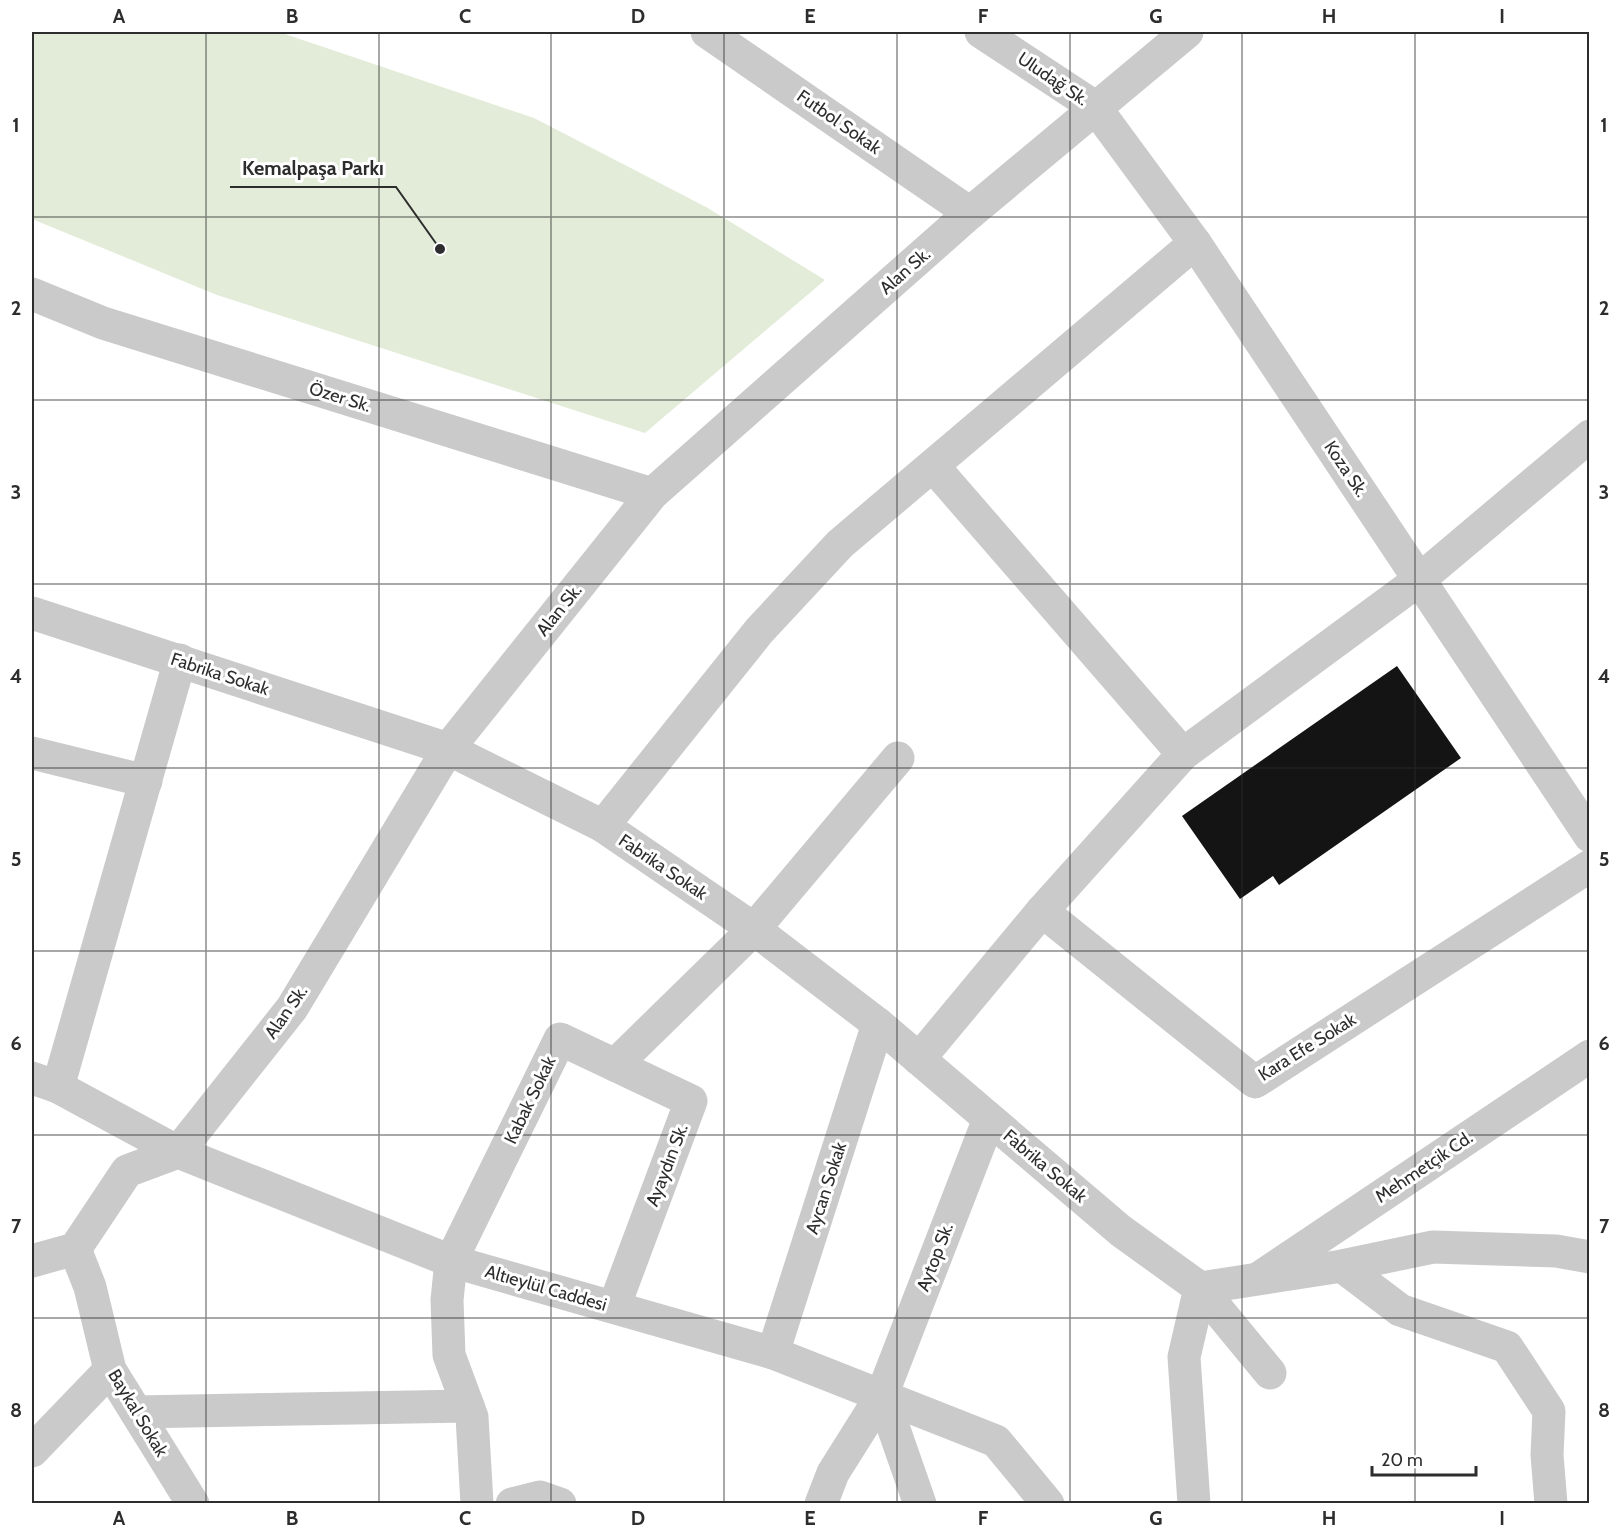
<svg xmlns="http://www.w3.org/2000/svg" width="1621" height="1535" font-family="Cabin,sans-serif">
<style>
.green{fill:#e2ecd8}
.building{fill:#141414}
.lines{fill:none;stroke-linecap:round;stroke-linejoin:round}
.minor{stroke:#cacaca;stroke-width:33}
.grid{fill:none;stroke:#2d2d2d;stroke-width:1.5;stroke-opacity:0.55}
.labels{text-anchor:middle;stroke-width:6;stroke-linejoin:round;paint-order:stroke}
.street-label{font-size:18px;fill:#2d2d2d;stroke:#fff}
.leader{fill:none;stroke:#2d2d2d;stroke-width:2}
.callout-dot{fill:#2d2d2d;stroke:#fff;stroke-width:2}
.callout-label{font-size:20px;text-anchor:middle;font-weight:bold;fill:#2d2d2d;stroke:#fff;stroke-width:6;stroke-linejoin:round;paint-order:stroke}
.neatline{fill:none;stroke:#2d2d2d;stroke-width:2}
.grid-label{font-size:20px;text-anchor:middle;font-weight:bold;fill:#2d2d2d}
</style>
<rect width="100%" height="100%" fill="#fff"/>
<path class="green" d="M32 32H279L534 118 706 207 825 280 645 433 217 295 32 219Z"/>
<path class="building" d="M1397 666 1461 758 1279 885 1273 876 1240 899 1182 816Z"/>
<g class="lines">
<g class="minor">
<path d="M707 32 970 213"/>
<path d="M981 32 1095 107 1195 243 1590 836"/>
<path d="M32 294 103 323 652 494"/>
<path d="M933 466 1183 754"/>
<path d="M32 613 448 749 603 826 754 929 878 1024 1121 1231 1200 1288 1270 1373"/>
<path d="M32 753 146 781"/>
<path d="M603 826 759 631 840 544 1195 243"/>
<path d="M1042 911 1255 1082 1590 866"/>
<path d="M919 1059 1042 911 1183 754 1419 580 1590 436"/>
<path d="M32 1078 58 1087 178 1152 451 1261 773 1353 996 1441 1048 1504"/>
<path d="M58 1087 180 660"/>
<path d="M75 1249 90 1287 110 1370 193 1504"/>
<path d="M32 1261 75 1249 127 1171 178 1152 292 1008 448 749 652 494 970 213 1187 32"/>
<path d="M1342 1266 1400 1310 1507 1347 1549 1411 1547 1455 1551 1504"/>
<path d="M1259 1278 1590 1056"/>
<path d="M1200 1288 1342 1266 1433 1247 1556 1251 1590 1257"/>
<path d="M614 1307 691 1101 615 1065"/>
<path d="M773 1353 878 1024"/>
<path d="M882 1395 920 1504"/>
<path d="M136 1412 468 1406"/>
<path d="M32 1451 110 1370"/>
<path d="M477 1504 472 1417 449 1355 447 1300 451 1261 560 1039 615 1065 754 929 898 758"/>
<path d="M512 1504 540 1497 560 1504"/>
<path d="M821 1504 833 1473 882 1395 989 1119"/>
<path d="M1194 1504 1184 1357 1200 1288"/>
</g>
</g>
<path class="grid" d="M206 32V1504M379 32V1504M551 32V1504M724 32V1504M897 32V1504M1070 32V1504M1242 32V1504M1415 32V1504M32 217H1590M32 400H1590M32 584H1590M32 768H1590M32 951H1590M32 1135H1590M32 1318H1590"/>
<g class="labels">
<g class="street-label">
<text transform="translate(1053 79) rotate(34)" y="6">Uludağ Sk.</text>
<text transform="translate(839 122) rotate(35)" y="6">Futbol Sokak</text>
<text transform="translate(905 271) rotate(-41)" y="6">Alan Sk.</text>
<text transform="translate(340 397) rotate(17)" y="6">Özer Sk.</text>
<text transform="translate(1346 469) rotate(56)" y="6">Koza Sk.</text>
<text transform="translate(559 610) rotate(-51)" y="6">Alan Sk.</text>
<text transform="translate(220 674) rotate(18)" y="6">Fabrika Sokak</text>
<text transform="translate(663 867) rotate(34)" y="6">Fabrika Sokak</text>
<text transform="translate(286 1012) rotate(-55)" y="6">Alan Sk.</text>
<text transform="translate(1307 1047) rotate(-32)" y="6">Kara Efe Sokak</text>
<text transform="translate(530 1100) rotate(-64)" y="6">Kabak Sokak</text>
<text transform="translate(667 1165) rotate(-69)" y="6">Ayaydın Sk.</text>
<text transform="translate(1045 1166) rotate(40)" y="6">Fabrika Sokak</text>
<text transform="translate(1424 1167) rotate(-34)" y="6">Mehmetçik Cd.</text>
<text transform="translate(826 1188) rotate(-72)" y="6">Aycan Sokak</text>
<text transform="translate(935 1257) rotate(-69)" y="6">Aytop Sk.</text>
<text transform="translate(546 1288) rotate(16)" y="6">Altıeylül Caddesi</text>
<text transform="translate(138 1413) rotate(59)" y="6">Baykal Sokak</text>
</g>
</g>
<path class="leader" d="M440 249L396 187H230"/>
<circle class="callout-dot" cx="440" cy="249" r="6"/>
<g class="callout-label">
<text x="313" y="175">Kemalpaşa Parkı</text>
</g>
<rect width="1621" height="1535" fill="none" stroke="#ffffff" stroke-width="66"/>
<path d="M1372 1466v9h104v-9" fill="none" stroke="#2d2d2d" stroke-width="3"/>
<text x="1381" y="1466" font-size="18" fill="#2d2d2d" stroke="#ffffff" stroke-width="4.5" paint-order="stroke">20 m</text>
<rect x="33" y="33" width="1555" height="1469" class="neatline"/>
<g class="grid-label">
<text x="119" y="23">A</text>
<text x="292" y="23">B</text>
<text x="465" y="23">C</text>
<text x="638" y="23">D</text>
<text x="810" y="23">E</text>
<text x="983" y="23">F</text>
<text x="1156" y="23">G</text>
<text x="1329" y="23">H</text>
<text x="1502" y="23">I</text>
<text x="16" y="132">1</text>
<text x="1604" y="132">1</text>
<text x="16" y="315">2</text>
<text x="1604" y="315">2</text>
<text x="16" y="499">3</text>
<text x="1604" y="499">3</text>
<text x="16" y="683">4</text>
<text x="1604" y="683">4</text>
<text x="16" y="866">5</text>
<text x="1604" y="866">5</text>
<text x="16" y="1050">6</text>
<text x="1604" y="1050">6</text>
<text x="16" y="1233">7</text>
<text x="1604" y="1233">7</text>
<text x="16" y="1417">8</text>
<text x="1604" y="1417">8</text>
<text x="119" y="1525">A</text>
<text x="292" y="1525">B</text>
<text x="465" y="1525">C</text>
<text x="638" y="1525">D</text>
<text x="810" y="1525">E</text>
<text x="983" y="1525">F</text>
<text x="1156" y="1525">G</text>
<text x="1329" y="1525">H</text>
<text x="1502" y="1525">I</text>
</g>
</svg>
